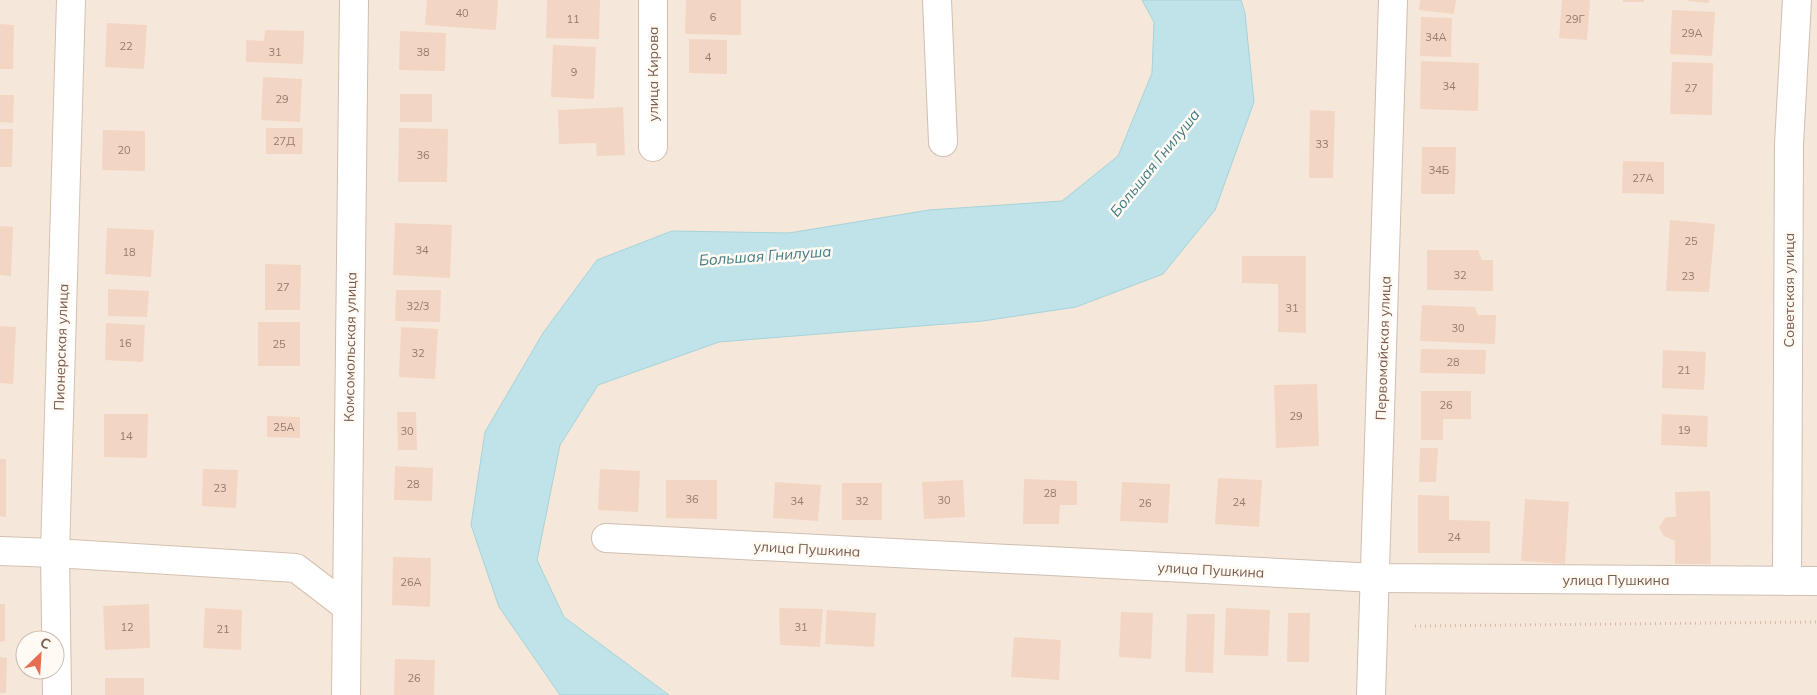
<svg xmlns="http://www.w3.org/2000/svg" width="1817" height="695" font-family="Mulish,sans-serif">
<style>
.residential{fill:#f5e8da;fill-rule:evenodd}
.water{fill:#bfe3e8;stroke:#a5d3da}
.building{fill:#f3d5c3}
.lines{fill:none;stroke-linecap:round;stroke-linejoin:round}
.street-casing{stroke:#d1beb0;stroke-width:30}
.secondary-casing{stroke:#d6c0b0;stroke-width:30}
.path{stroke:#d9b8a5;stroke-width:3;stroke-dasharray:1 4;stroke-linecap:butt}
.street{stroke:#fff;stroke-width:28}
.secondary{stroke:#fff;stroke-width:28}
.labels{text-anchor:middle;stroke-width:5;stroke-linejoin:round;paint-order:stroke}
.number-label{font-size:11px;fill:#987a6a}
.street-label{font-size:14px;fill:#7a5c4d;stroke:#fffaf3}
.water-label{font-size:15px;font-style:italic;fill:#437c86;stroke:#fffaf3}
</style>
<rect width="100%" height="100%" fill="#fdf6ec"/>
<path class="residential" d="M0 0H1817V695H0ZM25 640H55V670H25Z"/>
<path class="water" d="M1142 0H1241L1245 13 1254 102 1215 210 1163 274 1076 307 983 321 719 342 598 385 560 445 537 560 564 617 669 695H560L499 607 471 525 485 432 543 333 597 260 672 231 789 233 929 210 1062 201 1118 156 1152 73 1154 22Z"/>
<g class="building">
<path d="M427 0H498L496 30 425 25Z"/>
<path d="M547 0H600L599 39 546 38Z"/>
<path d="M686 0H741V35L685 34Z"/>
<path d="M1420 0H1456L1454 14 1419 10Z"/>
<path d="M1562 0H1590L1587 40 1559 38Z"/>
<rect x="1623" y="0" width="21" height="2"/>
<path d="M1688 0H1709V3L1688 1Z"/>
<path d="M1672 10 1715 12 1712 56 1670 54Z"/>
<path d="M1421 17 1452 18 1451 57 1420 56Z"/>
<path d="M107 23 147 25 144 69 105 67Z"/>
<path d="M0 24 14 25 13 69H0Z"/>
<path d="M265 30 304 31 303 64 246 62V40L264 41Z"/>
<path d="M400 31 446 33 445 71 399 70Z"/>
<path d="M689 39 727 40V74L689 73Z"/>
<path d="M553 45 596 47 594 99 551 97Z"/>
<path d="M1421 61 1479 63 1478 111 1420 109Z"/>
<path d="M1672 62 1713 63 1712 115 1670 114Z"/>
<path d="M263 77 302 79 300 122 261 120Z"/>
<rect x="400" y="94" width="32" height="28"/>
<path d="M0 95H14L13 123 0 122Z"/>
<path d="M623 107 625 155 597 156 596 143 559 144 558 110Z"/>
<path d="M1310 110 1335 111 1333 178H1309Z"/>
<path d="M266 128H303L302 154H266Z"/>
<path d="M399 128 448 129 447 182H398Z"/>
<path d="M0 129H13L12 167H0Z"/>
<path d="M103 130 145 131V171L102 170Z"/>
<path d="M1422 147H1456L1455 194H1421Z"/>
<path d="M1623 161 1664 162V194L1622 193Z"/>
<path d="M1670 220 1715 224 1709 292 1666 291Z"/>
<path d="M395 223 452 225 450 278 393 275Z"/>
<path d="M0 226 13 227 11 276 0 275Z"/>
<path d="M107 228 154 230 151 277 105 274Z"/>
<path d="M1427 250H1478L1482 260H1493V291L1427 290Z"/>
<path d="M1242 256H1306V333L1278 332V284L1242 283Z"/>
<path d="M265 264 301 265 300 310H265Z"/>
<path d="M108 289 149 291 147 317 108 316Z"/>
<path d="M396 290H441L440 322 395 321Z"/>
<path d="M1422 305 1475 307 1478 315H1496L1495 344 1420 341Z"/>
<rect x="258" y="322" width="42" height="44"/>
<path d="M106 323 145 325 143 362 105 360Z"/>
<path d="M0 326 16 327 13 384 0 383Z"/>
<path d="M401 327 438 329 435 379 399 377Z"/>
<path d="M1421 349 1486 350 1485 374 1420 373Z"/>
<path d="M1663 350 1706 352 1704 390 1662 388Z"/>
<path d="M1317 384 1319 446 1276 448 1274 385Z"/>
<path d="M1421 391H1471V419H1443V440H1421Z"/>
<path d="M397 412H416L417 450H398Z"/>
<path d="M104 414H148L147 458 104 457Z"/>
<path d="M1662 414 1708 416 1707 447 1661 445Z"/>
<path d="M267 416 300 417V438L267 437Z"/>
<path d="M1420 448H1438L1436 482H1419Z"/>
<path d="M0 459H6V517L0 516Z"/>
<path d="M395 466 433 468 432 501 394 500Z"/>
<path d="M203 469 238 470 236 508 202 506Z"/>
<path d="M600 469 640 471 638 512 598 510Z"/>
<path d="M1218 478 1262 480 1259 527 1215 524Z"/>
<path d="M1024 479 1077 481V505H1060L1059 524H1023Z"/>
<path d="M666 480H717V519L666 518Z"/>
<path d="M963 480 965 517 924 519 922 482Z"/>
<path d="M775 482 821 485 818 521 773 518Z"/>
<path d="M1122 482 1170 484 1168 523 1120 521Z"/>
<rect x="842" y="483" width="40" height="37"/>
<path d="M1710 491 1711 564H1675V541L1664 536 1659 527 1666 517H1676L1675 492Z"/>
<path d="M1418 495 1449 496V520L1490 521V553H1418Z"/>
<path d="M1525 499 1569 502 1565 564 1521 561Z"/>
<path d="M393 557 431 558 430 607 392 605Z"/>
<path d="M0 604H5V641L0 642Z"/>
<path d="M149 604 150 648 105 650 103 606Z"/>
<path d="M205 608 242 610 241 650 203 648Z"/>
<path d="M779 608 823 609 820 647 780 645Z"/>
<path d="M1226 608 1270 610 1268 656 1224 655Z"/>
<path d="M827 610 876 613 874 647 825 644Z"/>
<path d="M1121 612 1153 613 1151 659 1119 657Z"/>
<path d="M1288 613H1310L1309 662H1287Z"/>
<path d="M1187 614H1215L1213 673 1185 672Z"/>
<path d="M1014 637 1061 640 1059 680 1011 677Z"/>
<path d="M0 657 7 658 6 693H0Z"/>
<path d="M395 659 435 660 434 695H394Z"/>
<rect x="105" y="678" width="39" height="17"/>
</g>
<g class="lines">
<defs>
<g id="street">
<path d="M653 0V147"/>
<path d="M937 0 943 142"/>
<path d="M606 538 1376 578 1817 581"/>
<path d="M55 553 57 695"/>
<path d="M1787 581 1789 144 1797 0"/>
<path d="M347 607 354 0"/>
<path d="M1371 695 1393 0"/>
</g>
<g id="secondary">
<path d="M0 551 55 553 296 568 347 607 346 695"/>
<path d="M55 553 71 0"/>
</g>
</defs>
<use href="#street" class="street-casing"/>
<use href="#secondary" class="secondary-casing"/>
<path class="path" d="M1415 626 1817 622"/>
<use href="#street" class="street"/>
<use href="#secondary" class="secondary"/>
</g>
<g class="labels">
<g class="number-label">
<text x="462" y="17">40</text>
<text x="713" y="21">6</text>
<text x="573" y="23">11</text>
<text x="1575" y="23">29Г</text>
<text x="1692" y="37">29А</text>
<text x="1436" y="41">34А</text>
<text x="126" y="50">22</text>
<text x="275" y="56">31</text>
<text x="423" y="56">38</text>
<text x="708" y="61">4</text>
<text x="574" y="76">9</text>
<text x="1449" y="90">34</text>
<text x="1691" y="92">27</text>
<text x="282" y="103">29</text>
<text x="284" y="145">27Д</text>
<text x="1322" y="148">33</text>
<text x="124" y="154">20</text>
<text x="423" y="159">36</text>
<text x="1439" y="174">34Б</text>
<text x="1643" y="182">27А</text>
<text x="1691" y="245">25</text>
<text x="422" y="254">34</text>
<text x="129" y="256">18</text>
<text x="1460" y="279">32</text>
<text x="1688" y="280">23</text>
<text x="283" y="291">27</text>
<text x="418" y="310">32/3</text>
<text x="1292" y="312">31</text>
<text x="1458" y="332">30</text>
<text x="125" y="347">16</text>
<text x="279" y="348">25</text>
<text x="418" y="357">32</text>
<text x="1453" y="366">28</text>
<text x="1684" y="374">21</text>
<text x="1446" y="409">26</text>
<text x="1296" y="420">29</text>
<text x="284" y="431">25А</text>
<text x="1684" y="434">19</text>
<text x="407" y="435">30</text>
<text x="126" y="440">14</text>
<text x="413" y="488">28</text>
<text x="220" y="492">23</text>
<text x="1050" y="497">28</text>
<text x="692" y="503">36</text>
<text x="944" y="504">30</text>
<text x="797" y="505">34</text>
<text x="862" y="505">32</text>
<text x="1239" y="506">24</text>
<text x="1145" y="507">26</text>
<text x="1454" y="541">24</text>
<text x="411" y="586">26А</text>
<text x="127" y="631">12</text>
<text x="801" y="631">31</text>
<text x="223" y="633">21</text>
<text x="414" y="682">26</text>
</g>
<g class="street-label">
<text transform="translate(653 74) rotate(-90)" y="5">улица Кирова</text>
<text transform="translate(1789 290) rotate(-90)" y="5">Советская улица</text>
<text transform="translate(61 347) rotate(-88)" y="5">Пионерская улица</text>
<text transform="translate(350 347) rotate(-89)" y="5">Комсомольская улица</text>
<text transform="translate(1383 348) rotate(-88)" y="5">Первомайская улица</text>
<text transform="translate(807 549) rotate(3)" y="5">улица Пушкина</text>
<text transform="translate(1211 570) rotate(3)" y="5">улица Пушкина</text>
<text x="1616" y="585">улица Пушкина</text>
</g>
<g class="water-label">
<text transform="translate(1155 163) rotate(-51)" y="5">Большая Гнилуша</text>
<text transform="translate(765 256) rotate(-4)" y="5">Большая Гнилуша</text>
</g>
</g>
<g transform="translate(40 655) rotate(25)"><circle r="24" fill="#fffaf3" stroke="#cabbb1"/>
<path d="M0-4L9 19L0 12L-9 19Z" fill="#e76f51"/>
<text y="-8" font-size="14" font-weight="bold" text-anchor="middle" fill="#7a5c4d">С</text>
</g>
</svg>
